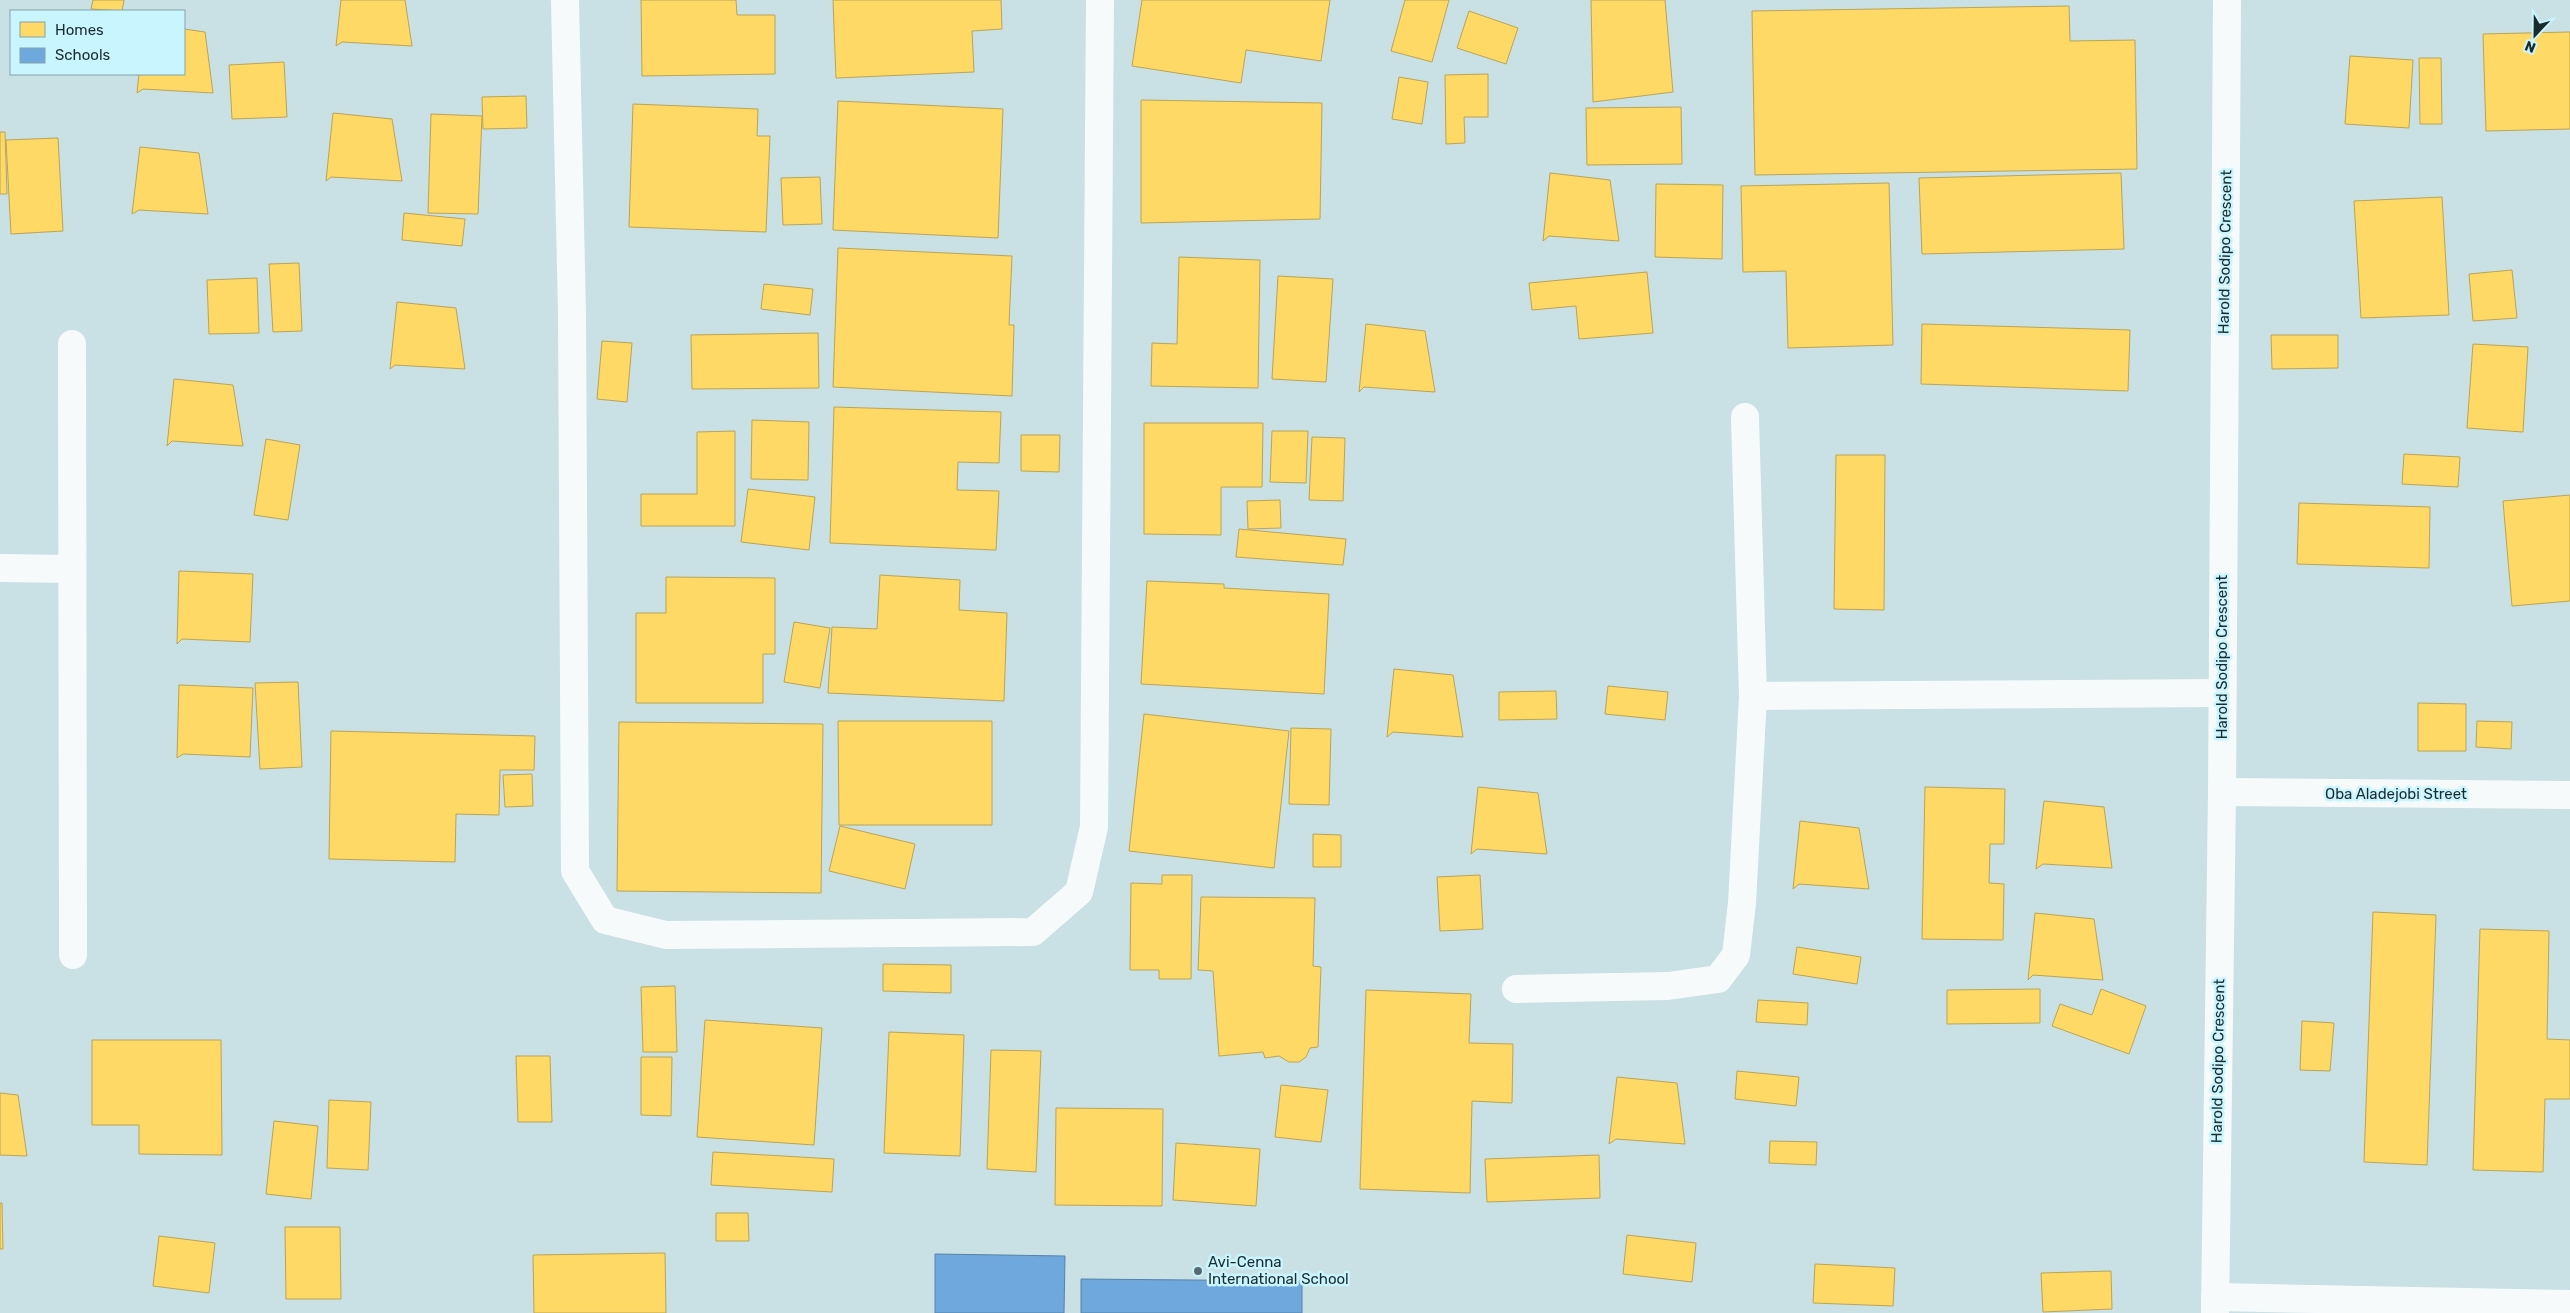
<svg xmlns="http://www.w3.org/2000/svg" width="2570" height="1313" font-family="Rubik,sans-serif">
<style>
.homes{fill:#ffd966;stroke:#baa555}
.schools{fill:#6fa8dc;stroke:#5682a8}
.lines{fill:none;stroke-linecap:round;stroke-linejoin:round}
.minor{stroke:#f7fafb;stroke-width:28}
.poi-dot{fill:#576a6e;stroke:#c9f5fe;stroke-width:2}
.labels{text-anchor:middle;stroke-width:5;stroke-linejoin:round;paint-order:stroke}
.street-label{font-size:15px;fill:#1a2b2e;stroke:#c9f5fe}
.poi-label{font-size:15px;fill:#1a2b2e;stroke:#c9f5fe;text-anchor:start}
</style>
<rect width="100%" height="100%" fill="#c9e0e4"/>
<g class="homes">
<path d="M93 0H124L122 11 91 9Z"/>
<path d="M341 0H405L412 46 342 42 336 46Z"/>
<path d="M641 0H736L737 15H775V74L642 76Z"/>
<path d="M833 0H1001L1002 29 972 31 974 72 836 78Z"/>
<path d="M1142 0H1330L1321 61 1246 50 1241 83 1132 66Z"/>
<path d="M1405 0H1449L1432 62 1391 51Z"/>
<path d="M1591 0H1665L1673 92 1593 102Z"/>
<path d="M2069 6 2070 41 2135 40 2137 169 1755 175 1752 11Z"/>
<path d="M1469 11 1518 28 1506 64 1457 48Z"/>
<path d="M184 29 205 32 213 93 143 89 137 93 139 74H184Z"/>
<path d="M2570 32V129L2486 131 2483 34Z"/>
<path d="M2350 56 2413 60 2409 128 2345 124Z"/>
<path d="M2419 58H2441L2442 124H2420Z"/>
<path d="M284 62 287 117 232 119 229 65Z"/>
<path d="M1488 74V117H1464L1465 143 1446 144 1445 75Z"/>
<path d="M1399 77 1428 82 1422 124 1392 119Z"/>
<path d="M526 96 527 128 483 129 482 97Z"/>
<path d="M1141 100 1322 103 1320 219 1141 223Z"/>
<path d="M838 101 1003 109 998 238 833 230Z"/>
<path d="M633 104 758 109 757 136H770L766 232 629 227Z"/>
<path d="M1681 107 1682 164 1587 165 1586 108Z"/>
<path d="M333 113 392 119 402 181 331 177 326 181Z"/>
<path d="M431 114 482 116 478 214 428 213Z"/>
<path d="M0 132H5L7 194H0Z"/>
<path d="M58 138 63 231 11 234 6 140Z"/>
<path d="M140 147 199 153 208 214 139 210 132 214Z"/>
<path d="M1550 173 1610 180 1619 241 1549 236 1543 241Z"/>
<path d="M2121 173 2124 249 1922 254 1919 178Z"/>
<path d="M820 177 822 224 783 225 781 178Z"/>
<path d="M1889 183 1893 345 1788 348 1786 271 1743 272 1741 186Z"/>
<path d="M1656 184 1723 185 1722 259 1655 257Z"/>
<path d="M2442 197 2449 315 2361 318 2354 201Z"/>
<path d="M404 213 465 219 462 246 402 240Z"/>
<path d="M838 248 1012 256 1009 325H1014L1012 396 833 387Z"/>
<path d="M1179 257 1260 260 1258 388 1151 386 1152 343 1177 344Z"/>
<path d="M299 263 302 331 273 332 269 264Z"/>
<path d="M2512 270 2517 318 2473 321 2469 274Z"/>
<path d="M1647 272 1653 333 1579 339 1576 306 1532 310 1529 283Z"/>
<path d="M1278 276 1333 279 1326 382 1272 379Z"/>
<path d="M257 278 259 333 209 334 207 280Z"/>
<path d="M764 284 813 289 810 315 761 309Z"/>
<path d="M397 302 456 308 465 369 395 365 390 369Z"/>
<path d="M1366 324 1425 331 1435 392 1364 387 1359 392Z"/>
<path d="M1922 324 2130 330 2128 391 1921 384Z"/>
<path d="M818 333 819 388 692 389 691 335Z"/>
<path d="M2271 335H2338V368L2272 369Z"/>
<path d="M602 341 632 343 627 402 597 399Z"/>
<path d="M2473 344 2528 347 2523 432 2467 428Z"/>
<path d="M174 379 233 385 243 446 172 441 167 446Z"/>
<path d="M834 407 1001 412 999 463 958 462 957 490 999 491 996 550 830 543Z"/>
<path d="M752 420 809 422 808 480 751 479Z"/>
<path d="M1144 423H1263L1262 487H1221V535L1144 534Z"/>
<path d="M735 431V526H641V494H697V432Z"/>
<path d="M1272 431H1308L1306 483 1270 482Z"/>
<path d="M1021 435H1060L1059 472 1021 471Z"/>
<path d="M1312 437 1345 438 1343 501 1309 500Z"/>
<path d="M266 439 300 445 288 520 254 515Z"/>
<path d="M2404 454 2460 457 2458 487 2402 484Z"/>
<path d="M1836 455H1885L1884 610 1834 609Z"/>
<path d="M748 489 815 497 809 550 741 542Z"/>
<path d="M2570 495V601L2512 606 2503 501Z"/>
<path d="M1280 500 1281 528 1248 529 1247 501Z"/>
<path d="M2299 503 2430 507 2429 568 2297 564Z"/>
<path d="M1239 529 1346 539 1343 565 1236 557Z"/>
<path d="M179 571 253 574 250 642 182 639 177 644Z"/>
<path d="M880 575 960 580 959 610 1007 613 1004 701 828 693 832 627 877 629Z"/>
<path d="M666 577 775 578V654H763V703H636V613H666Z"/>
<path d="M1147 581 1224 584V588L1329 594 1324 694 1141 684Z"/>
<path d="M794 622 830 628 820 688 784 682Z"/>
<path d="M1394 669 1453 675 1463 737 1393 732 1387 737Z"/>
<path d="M298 682 302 767 260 769 255 683Z"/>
<path d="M179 685 253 688 250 757 183 754 177 758Z"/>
<path d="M1608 686 1668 692 1665 720 1605 714Z"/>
<path d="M1556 691 1557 719 1499 720V692Z"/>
<path d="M2418 703 2466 704V751H2418Z"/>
<path d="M1144 714 1289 731 1274 868 1129 851Z"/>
<path d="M838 721H992V825H839Z"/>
<path d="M2477 721 2512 722 2511 749 2476 747Z"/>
<path d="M619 722 823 724 821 893 617 891Z"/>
<path d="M1291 728 1331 729 1329 805 1289 804Z"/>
<path d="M331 731 535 736 534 770H500L499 815 456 814 455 862 329 859Z"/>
<path d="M532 774 533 806 505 807 503 775Z"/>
<path d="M1478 787 1538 793 1547 854 1477 849 1471 854Z"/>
<path d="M1925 787 2005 789 2004 844H1990L1989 883 2004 884 2003 940 1922 939Z"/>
<path d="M2044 801 2104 807 2112 868 2043 864 2036 869Z"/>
<path d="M1800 821 1859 828 1869 889 1799 884 1793 889Z"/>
<path d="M840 826 915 844 905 889 829 871Z"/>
<path d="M1313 834 1341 835V867H1313Z"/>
<path d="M1162 875H1192L1191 979H1159V970H1130L1131 883 1162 884Z"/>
<path d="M1480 875 1483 929 1440 931 1437 877Z"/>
<path d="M1201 897 1315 898 1313 966 1321 967 1318 1047 1310 1048 1306 1057 1299 1062H1289L1279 1056 1265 1058 1263 1052 1219 1056 1213 971 1198 970Z"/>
<path d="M2373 912 2436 915 2427 1165 2364 1162Z"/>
<path d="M2035 913 2094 919 2103 980 2033 975 2028 980Z"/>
<path d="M2480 929 2549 931 2547 1039 2570 1040V1099H2545L2543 1172 2473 1170Z"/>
<path d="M1797 947 1861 957 1857 984 1793 974Z"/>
<path d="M883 964 951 965V993L883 991Z"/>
<path d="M675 986 677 1052H643L641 987Z"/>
<path d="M2040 989V1023L1947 1024V990Z"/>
<path d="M2101 989 2146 1006 2129 1054 2052 1026 2060 1004 2092 1015Z"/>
<path d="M1366 990 1471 994 1469 1043 1513 1044 1512 1103 1472 1101 1470 1193 1360 1189Z"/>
<path d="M1758 1000 1808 1003 1807 1025 1756 1022Z"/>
<path d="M705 1020 822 1028 814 1145 697 1137Z"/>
<path d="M2302 1021 2334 1023 2330 1071 2300 1070Z"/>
<path d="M889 1032 964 1035 960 1156 884 1153Z"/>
<path d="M92 1040H221L222 1155 139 1154V1125H92Z"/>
<path d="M991 1050 1041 1051 1036 1172 987 1169Z"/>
<path d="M516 1056H550L552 1122H518Z"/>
<path d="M641 1057H672L671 1116 641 1115Z"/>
<path d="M1737 1071 1799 1077 1796 1106 1735 1099Z"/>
<path d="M1617 1077 1677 1083 1685 1144 1616 1139 1609 1144Z"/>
<path d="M1281 1085 1328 1090 1321 1142 1275 1137Z"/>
<path d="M0 1093 18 1095 27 1156 0 1155Z"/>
<path d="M329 1100 371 1102 368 1170 327 1168Z"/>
<path d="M1056 1108 1163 1109 1162 1206 1055 1205Z"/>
<path d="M274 1121 318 1126 311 1199 266 1194Z"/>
<path d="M1770 1141 1817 1142 1816 1165 1769 1163Z"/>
<path d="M1176 1143 1260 1149 1256 1206 1173 1200Z"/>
<path d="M713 1152 834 1159 832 1192 711 1185Z"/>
<path d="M1599 1155 1600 1198 1487 1202 1485 1159Z"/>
<path d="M0 1203H2L3 1249H0Z"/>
<path d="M716 1213H748L749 1241H716Z"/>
<path d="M285 1227H340L341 1299H286Z"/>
<path d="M1627 1235 1696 1243 1692 1282 1623 1274Z"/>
<path d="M159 1236 215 1243 209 1293 153 1286Z"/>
<path d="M665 1253 666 1313H534L533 1255Z"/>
<path d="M1815 1264 1895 1268 1893 1306 1813 1303Z"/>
<path d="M2111 1271 2112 1309 2043 1312 2041 1273Z"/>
</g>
<g class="schools">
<path d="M935 1254 1065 1256 1064 1313H935Z"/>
<path d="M1081 1279 1302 1281V1313H1081Z"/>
</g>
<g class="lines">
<g class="minor">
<path d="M565 0 572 313 575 871 605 920 666 935 1033 932 1079 892 1094 827 1100 0"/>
<path d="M72 344 73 955"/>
<path d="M0 568 72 569"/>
<path d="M1753 696 2221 693"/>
<path d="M2222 792 2570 795"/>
<path d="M1516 989 1668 986 1718 979 1736 955 1742 903 1753 696 1745 417"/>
<path d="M2215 1297 2570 1304"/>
<path d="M2215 1313 2222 792 2227 0"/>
</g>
</g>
<circle class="poi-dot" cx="1198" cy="1271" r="5"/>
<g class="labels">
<g class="street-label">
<text transform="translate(2225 252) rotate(-89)" y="5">Harold Sodipo Crescent</text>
<text transform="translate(2222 657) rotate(-90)" y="5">Harold Sodipo Crescent</text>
<text x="2396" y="799">Oba Aladejobi Street</text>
<text transform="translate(2218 1061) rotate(-89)" y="5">Harold Sodipo Crescent</text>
</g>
<g class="poi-label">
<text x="1208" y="1267">Avi-Cenna<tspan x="1208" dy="17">International School</tspan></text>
</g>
</g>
<rect x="10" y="10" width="175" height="65" fill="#c9f5fe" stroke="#83a4ab"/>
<rect x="20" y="22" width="25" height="15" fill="#ffd966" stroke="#83a4ab"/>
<text x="55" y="35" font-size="15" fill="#1a2b2e">Homes</text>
<rect x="20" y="48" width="25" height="15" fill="#6fa8dc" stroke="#83a4ab"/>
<text x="55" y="60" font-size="15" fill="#1a2b2e">Schools</text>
<g transform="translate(2535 35) rotate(202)" stroke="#c9f5fe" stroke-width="4" paint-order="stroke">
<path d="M0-4L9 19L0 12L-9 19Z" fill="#1a2b2e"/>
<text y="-8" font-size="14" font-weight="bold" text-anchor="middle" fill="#1a2b2e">N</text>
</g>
</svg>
